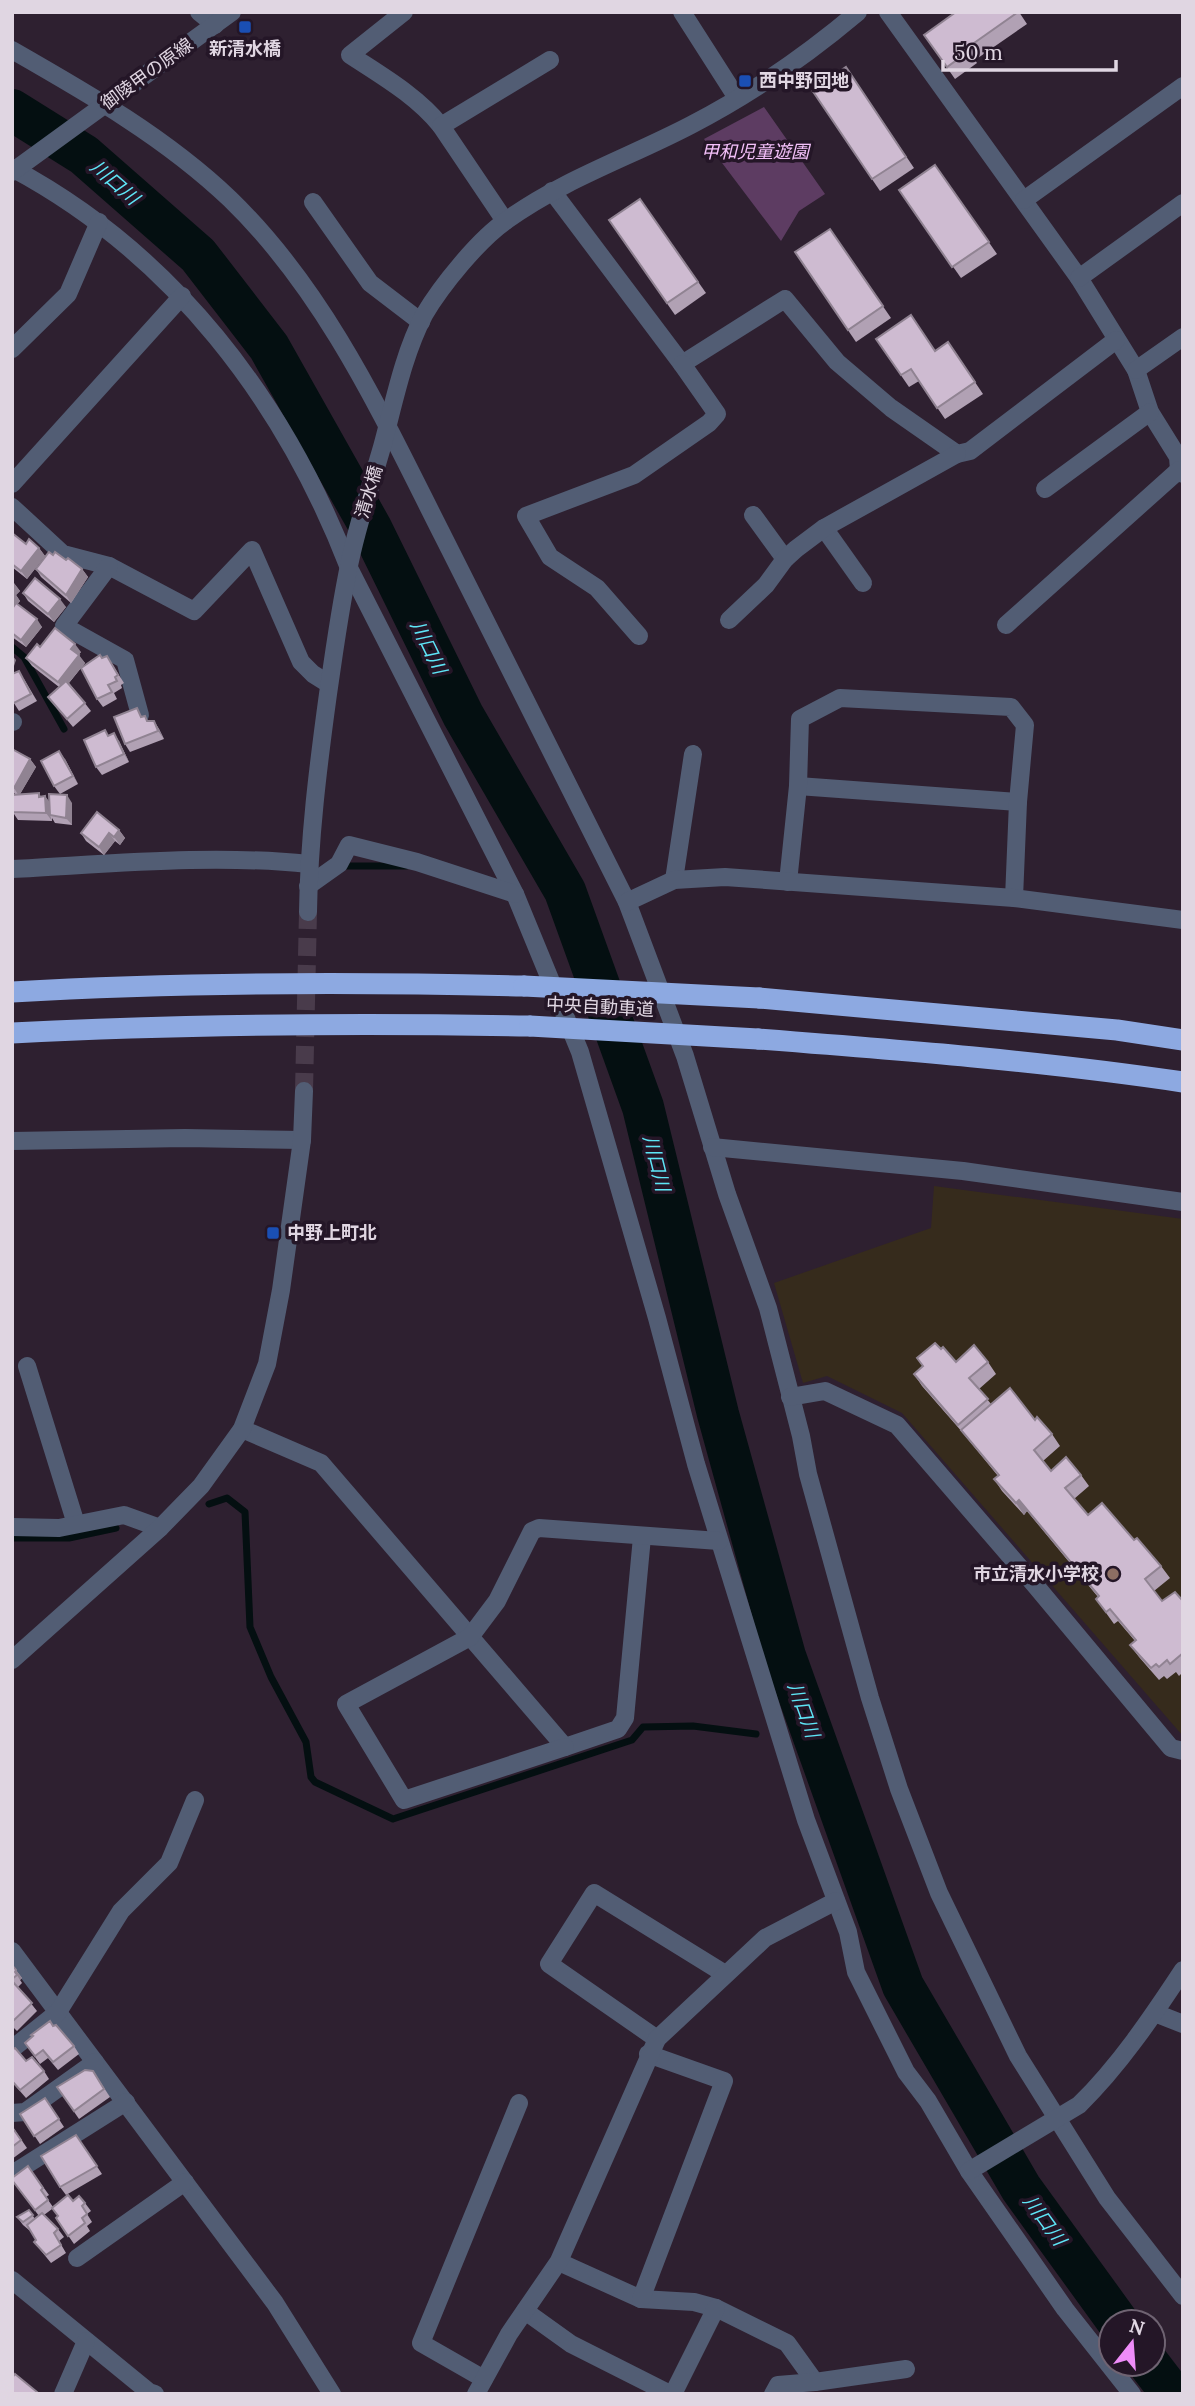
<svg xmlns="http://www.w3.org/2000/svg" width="1195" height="2406" font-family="Lora,'Noto Sans JP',serif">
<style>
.education{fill:#362b1c}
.green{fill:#5d3c62}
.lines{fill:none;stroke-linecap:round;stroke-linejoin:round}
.stream{stroke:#040f11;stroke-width:7}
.river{stroke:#040f11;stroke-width:42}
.minor-tunnel{stroke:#493b4b;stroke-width:18;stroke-dasharray:18 9;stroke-linecap:butt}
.minor{stroke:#525d74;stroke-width:18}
.highway{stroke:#8da9e1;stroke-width:21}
.highway-bridge{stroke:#8da9e1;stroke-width:21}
.wall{fill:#b1a1b4}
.shaded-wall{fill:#908392}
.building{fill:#cebbd1;stroke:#908392;stroke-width:2}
.transit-dot{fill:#1a4fb4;stroke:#241627;stroke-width:2.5}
.education-dot{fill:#8d6e63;stroke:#241627;stroke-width:2.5}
.labels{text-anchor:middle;stroke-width:7;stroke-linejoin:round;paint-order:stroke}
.poi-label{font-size:18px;font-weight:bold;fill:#e0d6e2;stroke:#241627;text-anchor:start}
.street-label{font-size:18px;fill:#e0d6e2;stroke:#241627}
.park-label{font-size:18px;font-style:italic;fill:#f3c0f9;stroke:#241627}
.water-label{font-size:19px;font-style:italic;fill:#5ee5f6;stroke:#241627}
</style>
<rect width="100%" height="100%" fill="#2e2030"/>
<path class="education" d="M934 1186 1183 1219V1736L902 1413 827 1376 803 1383 774 1283 931 1228Z"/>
<path class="green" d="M764 107 825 194 799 211 781 241 704 139Z"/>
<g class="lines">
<g class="stream">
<path d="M12 647 24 657 64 729"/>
<path d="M343 866H406"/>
<path d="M209 1504 227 1498 245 1512 250 1627 271 1677 306 1742 311 1777 315 1782 393 1819 632 1740 643 1727 693 1726 756 1734"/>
<path d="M12 1538H69L116 1528"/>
</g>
<g class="river">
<path d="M12 110 84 155 198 255 269 347 371 528 463 715 565 891 643 1107 718 1414 785 1656 903 1986 1021 2188 1118 2322"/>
<path d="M1149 2364 1172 2394"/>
</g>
<path class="minor-tunnel" d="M304 1091 308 912"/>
<g class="minor">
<path d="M199 12 215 25"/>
<path d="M404 12 350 55C382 76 417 96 441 126"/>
<path d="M682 12 737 98"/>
<path d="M888 12 1079 278 1136 370 1150 412 1178 457 1179 470 1183 474"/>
<path d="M12 50C89 94 166 138 230 199 328 294 384 420 445 540 506 660 566 781 627 902L685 1056 727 1194 768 1308 801 1436 808 1474 870 1698 899 1789 939 1893 1018 2056 1107 2198 1183 2296"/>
<path d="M12 168C173 254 284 400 349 568L515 894 580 1052 657 1318 696 1464 806 1820 848 1932 856 1972 906 2072 928 2101 969 2171 1065 2309 1132 2394"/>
<path d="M12 172 232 12"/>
<path d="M552 191 682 364 785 299 837 362 891 408 957 454 970 451 1116 340"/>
<path d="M1024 200 1183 86"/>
<path d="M313 202 370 283 421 322"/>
<path d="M505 221 441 126 550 60"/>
<path d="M1079 278 1183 203"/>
<path d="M12 349 68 294 99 222"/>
<path d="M1136 370 1183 337"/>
<path d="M12 484 182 296"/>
<path d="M1045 489 1150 412"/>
<path d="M12 507 63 554 109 566 194 611 252 550 301 662 313 674 329 684"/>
<path d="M753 515 785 559"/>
<path d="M824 528 863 583"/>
<path d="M109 566 64 626 125 660 140 715"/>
<path d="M729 620 766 585 785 559 796 549 824 528 957 454"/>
<path d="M1006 625 1179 470"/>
<path d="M639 636 597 588 550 557 526 516 634 475 709 423 717 414 682 364"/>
<path d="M12 722H13"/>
<path d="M798 786 1018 802"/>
<path d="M12 869C110 864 211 854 309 864"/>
<path d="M674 880 693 754"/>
<path d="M788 882 798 786 800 719 840 698 1011 707 1025 725 1018 802 1014 898"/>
<path d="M308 886 339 864 349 845 417 862 515 894"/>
<path d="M627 902 674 880 725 877 1014 898 1183 920"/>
<path d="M308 912C309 839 318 767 328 694 335 647 341 599 352 552 360 517 372 482 382 447 394 403 403 355 424 315 441 286 479 239 507 220 564 179 630 157 691 125 751 94 807 55 858 12"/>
<path d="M12 1141 185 1138 302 1140"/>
<path d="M712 1147 963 1171 1183 1202"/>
<path d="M27 1366 76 1524"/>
<path d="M790 1397 825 1391 897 1425 1035 1585 1171 1748 1183 1751"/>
<path d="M242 1429 321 1463 565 1747 618 1729 625 1718 642 1537"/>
<path d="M12 1527 59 1528 124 1515 160 1528"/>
<path d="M12 1660 160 1528 201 1486 242 1429 267 1364 281 1290 302 1140 304 1091"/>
<path d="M565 1747 404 1800 346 1704 470 1637 497 1601 532 1531 539 1528 719 1541"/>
<path d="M12 1951 275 2303 332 2394"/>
<path d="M1155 2013 1183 2024"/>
<path d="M657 2039 549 1964 594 1893 725 1974"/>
<path d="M12 2049 58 2012 121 1911 169 1863 195 1800"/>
<path d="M12 2113 25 2112 95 2062"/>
<path d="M969 2171 1079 2105C1119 2066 1152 2017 1183 1970"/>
<path d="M12 2174 126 2102"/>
<path d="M77 2258 185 2182"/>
<path d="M559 2262 641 2299 694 2302 716 2308 787 2343 815 2382"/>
<path d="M12 2280 149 2392 155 2394"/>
<path d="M641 2299 724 2081 648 2054"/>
<path d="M525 2311 571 2344 670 2394"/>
<path d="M484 2379 421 2343 519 2103"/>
<path d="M63 2394 86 2341"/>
<path d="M476 2394 509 2334 559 2261 657 2039 765 1938 836 1901"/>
<path d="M673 2394 716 2308"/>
<path d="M773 2394 778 2385 815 2382 906 2369"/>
</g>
<g class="highway">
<path d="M12 992C183 982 354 982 524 986"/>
<path d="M759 998 1117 1030 1183 1040"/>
<path d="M12 1033C185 1024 357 1023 530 1026"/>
<path d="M758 1039C900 1050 1042 1061 1183 1082"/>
</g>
<g class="highway-bridge">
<path d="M524 986 759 998"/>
<path d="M530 1026 758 1039"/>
</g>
</g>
<g class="wall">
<path d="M956 12H1019L1027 24 975 60 977 63 955 79 924 35Z"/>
<path d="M846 67 914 168 880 191 812 90Z"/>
<path d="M935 165 997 254 961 278 899 190Z"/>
<path d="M640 199 706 293 675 315 609 220Z"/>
<path d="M830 229 891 318 856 342 795 252Z"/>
<path d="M876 339 935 351 948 342 983 394 945 419 919 381 909 387Z"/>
<path d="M12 533 26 544 39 548 45 556 27 579 12 567Z"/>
<path d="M53 555 66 560 82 569 88 577 71 603 41 577 36 569Z"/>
<path d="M12 581 20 591 16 595 20 601 17 604 42 627 26 647 12 637Z"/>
<path d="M23 593 66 607 54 622 28 601Z"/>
<path d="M40 647 81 652 78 655 85 663 82 667 103 658 112 664 124 683 121 685 122 688 114 693 117 699 103 707 97 699 81 668 69 683 91 711 73 727 48 697 59 687 32 666 26 658Z"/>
<path d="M24 679 37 701 19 711 12 700Z"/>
<path d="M143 717 149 721H154L159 729 164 739 130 752 125 744Z"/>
<path d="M109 735 119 741 129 762 102 775 96 767Z"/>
<path d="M12 749 30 759 36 767 20 794 39 793 41 797 45 796 49 802 72 803V825L55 823 52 818V821L18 820 14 814V826H12V795H17L12 792Z"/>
<path d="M65 759 78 784 60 794 54 786Z"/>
<path d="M119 830 125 838 120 845 115 841 104 855 86 841 81 833Z"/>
<path d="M941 1349 956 1362H988L996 1374 979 1389 991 1404 1035 1420 1052 1434 1060 1446 1043 1461 1051 1471 1081 1475 1089 1486 1074 1499 1088 1515 1134 1540 1161 1566 1170 1578 1154 1591 1162 1601H1183V1672L1179 1676 1176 1672 1167 1679 1164 1676 1159 1680 1139 1657 1130 1645 1135 1641 1118 1621 1114 1624 1096 1599 1098 1597 1027 1511 1024 1515 1002 1491 994 1479 998 1476 963 1433 922 1386 914 1374 923 1367 917 1358Z"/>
<path d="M12 1965 22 1978 20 1980 22 1983 18 1987 37 2011 17 2031 12 2026Z"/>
<path d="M53 2026 74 2046 79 2054 58 2070 48 2058 40 2064 25 2043 33 2037 31 2035Z"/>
<path d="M12 2050 26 2061 44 2071 49 2079 26 2098 12 2082Z"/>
<path d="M93 2071 110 2097 79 2119 57 2087Z"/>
<path d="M45 2098 64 2127 40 2144 20 2114Z"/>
<path d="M12 2126 27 2148 12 2159Z"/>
<path d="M76 2135 102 2174 66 2195 60 2187Z"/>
<path d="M28 2166 49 2195 46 2197 53 2207 73 2201 85 2203 91 2211 87 2214 92 2222 87 2226 90 2231 74 2244 56 2218 58 2216 52 2209 44 2215 58 2229 64 2237 59 2241 66 2253 51 2263 34 2242 36 2240 30 2230H29L23 2225 17 2217 29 2210 35 2219 39 2216 12 2180Z"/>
</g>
<g class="shaded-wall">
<path d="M39 548 45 556 27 579 21 571Z"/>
<path d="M82 569 88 577 71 603 66 595Z"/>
<path d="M14 583 20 591 16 595 20 601 12 611V585Z"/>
<path d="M60 599 66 607 54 622 48 614Z"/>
<path d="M37 619 42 627 26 647 21 640Z"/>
<path d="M75 644 81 652 77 657 71 649Z"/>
<path d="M12 655 16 660 12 672Z"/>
<path d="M79 655 85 663 63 690 58 682Z"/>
<path d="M154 721 159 729 164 739 158 731Z"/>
<path d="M114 733 119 741 129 762 124 754Z"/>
<path d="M59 751 65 759 78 784 73 776Z"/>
<path d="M30 759 36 767 19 796 14 788Z"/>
<path d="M67 795 72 803V825L66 818Z"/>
<path d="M45 796 51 804 50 815 52 821 46 813Z"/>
<path d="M12 799 13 812 14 814V826L12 824Z"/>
<path d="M119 830 125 838 120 845 114 837Z"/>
<path d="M109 833 115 841 104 855 99 847Z"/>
<path d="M1019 1500 1027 1511 1024 1515 1016 1503Z"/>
<path d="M16 1970 22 1978 20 1980 15 1972Z"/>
</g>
<g class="building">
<path d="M956 12H1018L967 48 969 51 947 67 924 35Z"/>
<path d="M846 67 906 157 872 179 812 90Z"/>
<path d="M935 165 989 242 952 267 899 190Z"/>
<path d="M640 199 698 282 667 303 609 220Z"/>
<path d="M830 229 883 306 848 330 795 252Z"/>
<path d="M911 315 935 351 948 342 975 382 937 408 911 369 901 375 876 339Z"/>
<path d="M12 533 26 544 29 539 39 548 21 571 12 564Z"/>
<path d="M49 552 53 555 55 552 66 560 68 558 82 569 66 595 36 569Z"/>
<path d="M35 578 60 599 48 614 23 593Z"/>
<path d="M16 603 37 619 21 640 12 633V609Z"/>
<path d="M55 628 75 644 71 649 79 655 58 682 26 658 37 644 40 647Z"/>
<path d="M100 655 102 658 107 656 118 675 115 677 117 681 108 685 112 692 97 699 81 668Z"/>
<path d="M19 671 31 694 14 703 12 700V674Z"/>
<path d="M66 681 85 703 67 719 48 697Z"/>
<path d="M137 708 141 717 145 716 147 721H154L158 731 125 744 114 717Z"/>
<path d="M105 730 108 736 114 733 124 754 96 767 84 740Z"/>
<path d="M12 749 30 759 14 788 12 787Z"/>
<path d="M59 751 73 776 54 786 41 761Z"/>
<path d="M39 793V797L45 796 46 813 13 812 12 795Z"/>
<path d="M49 794 67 795 66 818 50 815Z"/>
<path d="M97 812 119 830 114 837 109 833 99 847 81 833Z"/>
<path d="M935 1343 941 1349 943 1347 956 1362 974 1345 988 1362 969 1378 988 1399 958 1425 914 1374 923 1366 917 1358Z"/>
<path d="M1010 1388 1035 1420 1037 1417 1052 1434 1034 1450 1051 1471 1066 1457 1081 1475 1065 1488 1088 1515 1102 1503 1134 1540 1137 1538 1161 1566 1145 1579 1162 1601 1175 1592 1183 1601V1653L1170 1664 1167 1660 1159 1667 1156 1664 1151 1668 1130 1645 1136 1640 1110 1609 1106 1612 1096 1599 1099 1596 1019 1500 1016 1503 994 1479 999 1475 961 1430Z"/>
<path d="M12 1965 16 1970 15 1972 17 1975 12 1979Z"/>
<path d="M12 1981 32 2003 12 2022Z"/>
<path d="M50 2021 53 2026 56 2025 74 2046 53 2062 43 2050 35 2056 25 2043 33 2036 31 2035Z"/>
<path d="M15 2048 26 2061 32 2057 44 2071 20 2090 12 2081V2050Z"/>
<path d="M85 2070 93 2071 104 2089 74 2111 57 2087Z"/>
<path d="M45 2098 59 2119 34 2136 20 2114Z"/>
<path d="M12 2127 21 2140 12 2147Z"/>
<path d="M76 2135 97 2166 60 2187 41 2156Z"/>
<path d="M28 2166 43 2188 41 2190 48 2200 35 2210 12 2180V2178Z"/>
<path d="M68 2195 73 2201 79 2196 85 2203 82 2206 87 2214 82 2218 85 2223 68 2236 56 2218 58 2216 52 2208Z"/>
<path d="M29 2210 33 2215 23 2222 17 2217Z"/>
<path d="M42 2213 58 2229 54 2233 61 2245 46 2255 34 2242 36 2240 27 2225Z"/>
<path d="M15 2374 37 2392 35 2394H12V2378Z"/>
</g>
<g class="transit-dot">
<rect x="238" y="20" width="14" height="14" rx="3.5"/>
<rect x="738" y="74" width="14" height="14" rx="3.5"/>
<rect x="266" y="1226" width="14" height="14" rx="3.5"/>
</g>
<circle class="education-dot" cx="1113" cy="1574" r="7"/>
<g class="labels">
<g class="poi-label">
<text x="245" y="55" text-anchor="middle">新清水橋</text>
<text x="759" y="87">西中野団地</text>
<text x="287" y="1239">中野上町北</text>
<text x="1099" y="1580" text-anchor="end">市立清水小学校</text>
</g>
<g class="street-label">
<text transform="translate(147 74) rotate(-36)" y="6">御陵甲の原線</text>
<text transform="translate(369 492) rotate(-74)" y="6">清水橋</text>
<text transform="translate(600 1007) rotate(3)" y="6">中央自動車道</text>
</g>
<g class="park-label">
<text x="755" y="158">甲和児童遊園</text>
</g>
<g class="water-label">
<text transform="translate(115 182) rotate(41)" y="7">川口川</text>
<text transform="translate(429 647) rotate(64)" y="7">川口川</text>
<text transform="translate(657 1163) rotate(76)" y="7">川口川</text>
<text transform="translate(804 1710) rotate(70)" y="7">川口川</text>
<text transform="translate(1045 2220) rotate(54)" y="7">川口川</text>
</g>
</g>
<rect width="1195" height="2406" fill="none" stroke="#e0d6e2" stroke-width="28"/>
<g transform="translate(1132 2343) rotate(17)"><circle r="33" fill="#241627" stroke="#6f6372" stroke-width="2"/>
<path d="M0-5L12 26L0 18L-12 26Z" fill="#ee8cf8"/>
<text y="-10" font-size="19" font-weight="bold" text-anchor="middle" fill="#e0d6e2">N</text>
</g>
<path d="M943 60v10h173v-10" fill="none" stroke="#e0d6e2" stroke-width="3.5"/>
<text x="954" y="60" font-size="21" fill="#e0d6e2" stroke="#241627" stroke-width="5" paint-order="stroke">50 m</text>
</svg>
